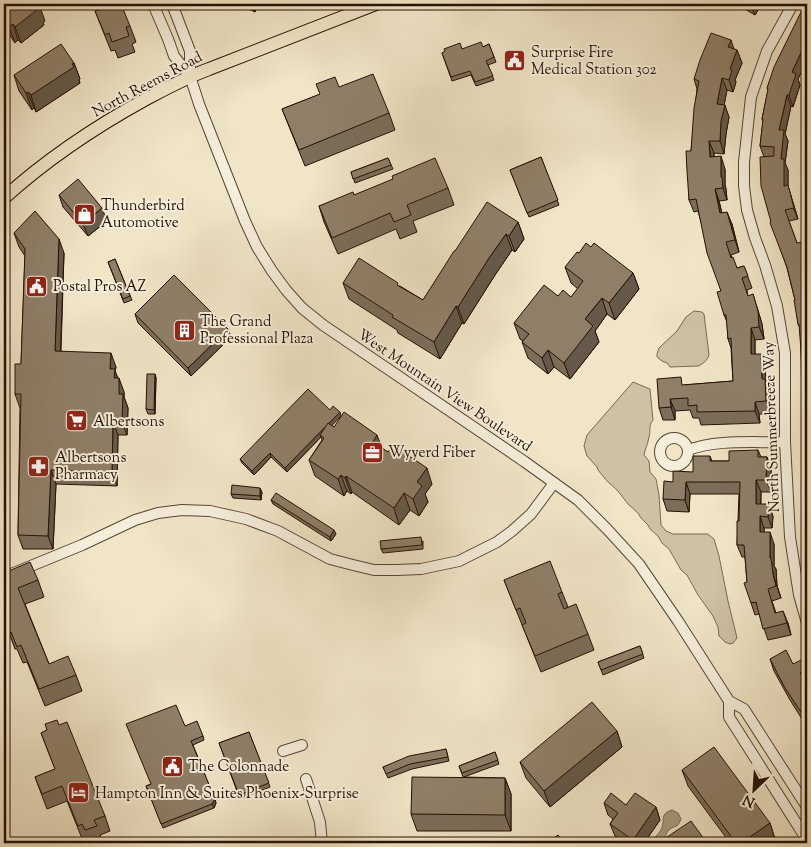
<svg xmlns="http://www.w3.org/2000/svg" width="811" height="847" font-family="'Sorts Mill Goudy',serif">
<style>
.green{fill:#cec1a6;stroke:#7a6854}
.water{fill:#ab9d84;stroke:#766550}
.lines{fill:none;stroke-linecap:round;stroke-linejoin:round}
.minor-casing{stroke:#584534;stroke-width:12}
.major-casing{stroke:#261003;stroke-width:14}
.minor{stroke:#f5eedb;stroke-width:10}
.major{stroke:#f0e5c7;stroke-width:12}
.wall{fill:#7b6d5a;stroke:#261003}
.shaded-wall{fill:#64594a;stroke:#261003}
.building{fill:#8f7f69;stroke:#261003}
.labels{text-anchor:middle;stroke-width:4;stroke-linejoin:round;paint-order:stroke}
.poi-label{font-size:15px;fill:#261003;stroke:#f5eedb;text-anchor:start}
.street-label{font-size:15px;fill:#261003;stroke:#f5eedb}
</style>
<rect width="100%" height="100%" fill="#f0e5c7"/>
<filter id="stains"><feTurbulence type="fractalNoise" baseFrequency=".004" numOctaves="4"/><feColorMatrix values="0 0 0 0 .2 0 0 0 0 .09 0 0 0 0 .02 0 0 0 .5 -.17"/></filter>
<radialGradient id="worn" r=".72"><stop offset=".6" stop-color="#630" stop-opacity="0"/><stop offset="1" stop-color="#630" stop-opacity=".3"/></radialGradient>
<g class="green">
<path d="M694 311 702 312 704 314 709 355C707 361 703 364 698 366L670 367 667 363 662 361 657 357V354L659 348 677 331 686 317Z"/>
<path d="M633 382 650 389 653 420C648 426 651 431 649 437 648 444 645 449 644 455L649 461 650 472 656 479 659 495 661 525 666 531 673 534H708L710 536 714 539 719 556 728 601 737 638 733 643 730 644 725 642 719 636 718 627 713 616 698 595 687 575 681 570 669 549 662 543 658 536 650 529 648 525 641 518 638 513 628 504 618 491 607 481 598 470 597 467 587 456 584 446 587 435Z"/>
</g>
<path class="water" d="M672 810 678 813 681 819C677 830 674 824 668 831 665 835 666 839 662 843L654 839C657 835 660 832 662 828 665 818 660 814 672 810Z"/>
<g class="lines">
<defs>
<g id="minor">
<path d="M153 4 168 39 174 56 190 76"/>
<path d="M172 4 190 51V76L199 104 245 221 257 247 272 271 286 290 302 308 323 325 525 462 578 500 607 529 639 564 678 621 729 701 744 709 807 807"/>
<path d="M793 4 767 51 751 97 744 162V186L747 210 755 238 765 265 777 306 785 353V442L790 537 799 595 807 623"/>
<circle cx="674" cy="452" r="14"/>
<path d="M689 450C715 439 756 443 785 442"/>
<path d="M4 577 82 545 135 520 158 513 182 510 210 511 246 519 278 531 330 559 353 565 374 570H397L421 569 459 561 497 542 512 531 531 514 554 483"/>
<path d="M729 701V717L807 840"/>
<path d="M283 751 302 745"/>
<path d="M306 779 320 822 322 843"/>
</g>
<path id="major" d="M4 198C47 159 95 127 146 99 167 88 187 77 209 69L376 4"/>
</defs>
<use href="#minor" class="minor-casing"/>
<use href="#major" class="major-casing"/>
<use href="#minor" class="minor"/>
<use href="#major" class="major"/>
</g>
<g class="wall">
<path d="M4 4 45 21 43 23 44 25 21 43 18 40 15 43 4 27Z"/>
<path d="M238 4H258L255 12Z"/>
<path d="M736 4H772L768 10 761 5 755 15Z"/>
<path d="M807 4V60L798 79 800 85 793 107 791 106 785 134 788 141 785 163 788 170V186L798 219 789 221 797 243 807 258V480L801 350 800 328 798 324 795 300 787 268 771 222 764 157 760 146 763 121 762 119 768 90 767 88Z"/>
<path d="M95 11 130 26 136 42 132 44 135 52 118 58 115 50 111 51Z"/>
<path d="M489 44 496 62 488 65 494 80 476 86 471 75 452 81 442 53 462 49 483 47Z"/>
<path d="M734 49 737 50 742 63 735 80 736 82 733 92 727 90 724 105 729 117 726 134 724 154 714 153V157L725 169V185L726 189 727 200 719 201 722 213 732 224 739 252 731 255 732 258 737 268 744 266 752 288 747 290 748 296 757 307 762 324 764 339 755 340V354L765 366 766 382 770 392V414H759L760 423 701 425 699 418H693L690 410 675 411V420H663L659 408 684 385 733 381 731 348 728 339 727 322 724 315 721 291 698 211 694 212 689 200 691 151 697 89 694 79Z"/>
<path d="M74 63 80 79 79 80 80 83 36 112 34 108 32 110 19 91 14 75Z"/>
<path d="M339 87 389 113 395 130 305 166 282 109Z"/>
<path d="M541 157 559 205 529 217 510 170Z"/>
<path d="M388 158 393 169 355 183 351 172Z"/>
<path d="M448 188 454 205 413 221 417 232 400 239 396 229 338 254 324 222 319 206 354 195Z"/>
<path d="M59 195 107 221 88 236 63 207Z"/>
<path d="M518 222 524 239 515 252 512 250 495 275 464 324 462 323 440 359 398 333 397 330 349 299 343 283 400 286 423 300 455 251Z"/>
<path d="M14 233 64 253 61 351 116 367 115 371 124 392V397L128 408 127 435H118L117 486 56 484 53 549H23L18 535 20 408 15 394 21 364 25 256 19 247Z"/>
<path d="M591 247 633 273 639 289 615 320 607 314 595 331 599 342 570 379 554 367 548 374 528 358 522 342 523 341 520 339 514 323 558 296 571 297 578 289 571 283 565 267 579 253Z"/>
<path d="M115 259 132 300 124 303 108 262Z"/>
<path d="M135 314 228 329 231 337 191 376 138 323Z"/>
<path d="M155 374 156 378 155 414H148L146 409Z"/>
<path d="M332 426 382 448 432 484 425 494 428 502 419 516 410 510 399 525 352 492 351 494 347 491 344 496 315 476 309 460 322 440 321 437 287 472 271 457 254 475 242 463 240 459Z"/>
<path d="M758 450 761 457H767L771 469V492H761V504L773 516 772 528H764V532L774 544V566L776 569 777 586 781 598 772 601 776 613 788 623 791 635 768 640 759 614 755 615 751 603 747 582 745 557H742L737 545 739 494H690L689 512 667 511 663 499 673 482 693 472 710 456 712 461H729Z"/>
<path d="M262 492 261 500 233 498 231 494Z"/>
<path d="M271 500 336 534 331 541 273 504Z"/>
<path d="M423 541V549L383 553 381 549Z"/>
<path d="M4 573 38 580 44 597 25 604 49 664 76 675 82 691 45 706 27 662 23 663 17 649H15L5 622 9 621 4 608Z"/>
<path d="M504 580 562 592 568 607 588 634 594 650 541 672Z"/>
<path d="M640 646 644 658 603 675 598 662Z"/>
<path d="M770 659 793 664 807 666V727L790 700 774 671Z"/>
<path d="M59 725 105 816 110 831 100 835 102 841 96 843H90L88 839 83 841 67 801 47 809 35 777 55 769 41 733Z"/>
<path d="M185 726 203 736 204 740 193 745 216 803 214 808 163 828 146 786 151 784Z"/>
<path d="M617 731 622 747 550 807 526 778 520 762Z"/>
<path d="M249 732 270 787 240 799 219 743Z"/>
<path d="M446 749 449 761 412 769 388 778 383 767Z"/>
<path d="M495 752 499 764 464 777 505 778 511 794V831H417L411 814 463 777 459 766Z"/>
<path d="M682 770 770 823 775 839 770 843H730L688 786Z"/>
<path d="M604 803 656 807 660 820 644 843H625L615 836 610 824 613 819 608 815Z"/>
</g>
<g class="shaded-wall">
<path d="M39 4 45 21 43 23 44 25 21 43 15 27Z"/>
<path d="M252 4H258L255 12Z"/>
<path d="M750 4H760L761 5 755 15Z"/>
<path d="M766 4H772L768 10Z"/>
<path d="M13 24 18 40 15 43 9 27Z"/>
<path d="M731 40 735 52 728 47Z"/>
<path d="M807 40V60L798 79 800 85 793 107 789 95 792 72Z"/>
<path d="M737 50 742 63 735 80 736 82 733 92 729 80 730 69Z"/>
<path d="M74 63 80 79 79 80 80 83 36 112 31 95Z"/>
<path d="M722 78 727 90 722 116 717 104Z"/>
<path d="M28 92 34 108 32 110 26 93Z"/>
<path d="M787 95 791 106 785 134 788 141 785 163 788 170V186L798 219 784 186 781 159 779 130Z"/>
<path d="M725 105 729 117 726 134 724 154 720 141 721 121Z"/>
<path d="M709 141 714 153V169L710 157Z"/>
<path d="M721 156 725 169V185L726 189 727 200 723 188 721 177Z"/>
<path d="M715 189 719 201 725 226 720 213Z"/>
<path d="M102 208 107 221 88 236 83 224Z"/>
<path d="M727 212 732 224 739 252 735 240Z"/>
<path d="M518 222 524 239 515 252 509 236Z"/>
<path d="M506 234 512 250 495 275 464 324 458 307 489 258Z"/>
<path d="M59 239 64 253 60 365 55 351Z"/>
<path d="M633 273 639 289 615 320 609 303Z"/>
<path d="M753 294 762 324 764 339 759 327Z"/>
<path d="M602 298 607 314 595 331 599 342 570 379 564 363 585 319Z"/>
<path d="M456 306 462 323 440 359 434 342Z"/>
<path d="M751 328 755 340V367L751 354Z"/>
<path d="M228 329 231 337 191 376 188 368Z"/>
<path d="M548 350 554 367 548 374 542 358Z"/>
<path d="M111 353 116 367 115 371 119 382V378L124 392V397L128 408 127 435 122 422 110 369Z"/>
<path d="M761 354 765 366 766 382 770 392V414L766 401 762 379Z"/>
<path d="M155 374 156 378 155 414 154 410Z"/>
<path d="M670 399 675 411V420L671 407Z"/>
<path d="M755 402 759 414 760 423 755 411Z"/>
<path d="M340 412 341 416 322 436 320 435 321 437 287 472 285 468Z"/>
<path d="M113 421 118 435 117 486 112 472Z"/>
<path d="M377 435 383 451 373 442Z"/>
<path d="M270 453 271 457 254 475 252 471Z"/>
<path d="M767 457 771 469V492L766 480Z"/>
<path d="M427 468 432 484 425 494 428 502 419 516 413 499 417 482Z"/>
<path d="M51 470 56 484 53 549 48 536Z"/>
<path d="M341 475 347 491 344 496 338 479Z"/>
<path d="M346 476 352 492 351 494 345 478Z"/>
<path d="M756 480 761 492 760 516 756 504Z"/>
<path d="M686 482 690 494 689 512 685 500Z"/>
<path d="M260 488 262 492 261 500 260 496Z"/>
<path d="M404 493 410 510 399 525 394 508Z"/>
<path d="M769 504 773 516 772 528 768 517Z"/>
<path d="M760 516 764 528V544L760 532Z"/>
<path d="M334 530 336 534 331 541 330 537Z"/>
<path d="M770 532 774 544V566L776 569 777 586 781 598 773 574 770 558Z"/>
<path d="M783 611 788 623 791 635Z"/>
<path d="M617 731 622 747 550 807 544 791Z"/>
<path d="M505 778 511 794V831L505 815Z"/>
<path d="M215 799 216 803 214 808 212 804Z"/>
<path d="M656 807 660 820 644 843H634L633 840Z"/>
<path d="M770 823 775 839 770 843H741Z"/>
</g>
<g class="building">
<path d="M4 4H39L36 7 38 9 15 27 13 24 9 27 4 19Z"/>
<path d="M105 4H121L130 26 126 27 129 36 112 42 109 33 105 35 95 11 106 7Z"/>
<path d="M807 4V40L792 72 796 74 789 95H787L779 130H784L781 159H784V186L788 185 794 208 785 210 797 243 801 242 807 258V262L806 263 807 266V480L802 405 801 350 799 324H798L794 300H795L787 267 770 223 771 222 761 186 760 157 774 156V147L760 146 763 119H762L768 89 767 88 774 67 802 10Z"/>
<path d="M711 33 731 40 728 47 737 50 730 69 732 70 729 80 722 78 717 104 725 105 721 121 720 141H709L710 157 721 156V177H722L723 188 715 189 720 213 727 212 735 240 726 242 731 258 733 257 737 268 744 266 748 276 742 278 748 296 753 294 758 311 759 327 751 328V354H761L762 379H765L766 401 755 402V411L697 412V405L688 406V398L670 399 671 407 659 408 657 379 681 377 682 385 733 381 731 338 728 339 726 315H724L717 292 721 291 707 253 696 199 689 200 687 171 686 151H691L694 108 699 81 694 79 700 60Z"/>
<path d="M481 42 483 47 489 44 494 57 486 61 493 76 475 82 470 71 451 77 442 53 445 51 444 49 460 43 462 49Z"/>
<path d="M61 44 74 63 72 64 74 67 31 95 28 92 26 93 14 75Z"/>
<path d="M373 74 389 113 299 150 282 109 320 94 316 84 335 77 339 87Z"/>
<path d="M541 157 558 200 527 213 510 170Z"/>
<path d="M388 158 391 165 353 179 351 172Z"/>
<path d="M435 158 448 188 407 205 411 215 394 222 390 213 332 238 319 206 353 192 354 195 393 179 392 176Z"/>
<path d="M78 179 102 208 83 224 59 195Z"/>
<path d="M487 202 518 222 509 236 506 234 489 258 458 307 456 306 434 342 392 317 393 315 343 283 359 258 398 283 397 285 423 300 454 251H455Z"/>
<path d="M35 211 59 239 55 351 111 353 110 369H115L114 378H119V394H123L122 422 113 421 112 472 51 470 48 536 18 535 21 394H15V364H21L25 249 14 233Z"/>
<path d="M586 243 591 247 594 243 633 273 609 303 602 298 585 319 593 326 564 363 548 350 542 358 522 342 529 334 514 323 544 285 558 296 563 290 571 297 583 281 565 267 577 252 579 253Z"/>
<path d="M115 259 130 296 123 299 108 262Z"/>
<path d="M174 275 228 329 188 368 135 314Z"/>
<path d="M147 374H155L154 410 146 409Z"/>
<path d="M308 389 330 410 333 406 340 412 285 468 270 453 252 471 240 459Z"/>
<path d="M344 412 377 435 373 442 388 452 393 445 427 468 417 482 422 486 413 499 404 493 394 508 346 476 345 478 341 475 338 479 309 460 324 438 320 435 328 423 334 427Z"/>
<path d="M758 450V457H767L766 480H756V504H769L768 517 760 516V532H770V558H771L773 574 776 586 768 589 775 613 783 611 787 623 763 629 756 602 751 603 744 583 747 582 744 545H737V521H739L740 482H686L685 500 663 499 664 481 673 482V471L693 472V456H710V461H729V451Z"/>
<path d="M232 485 260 488V496L231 494Z"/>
<path d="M276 493 334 530 330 537 271 500Z"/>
<path d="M806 493H807V516Z"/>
<path d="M421 537 422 545 381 549 380 541Z"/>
<path d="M550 561 562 592 558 594 564 609 576 604 588 634 535 656 522 625 526 623 520 608 516 610 504 580Z"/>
<path d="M30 562 38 580 18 588 49 664 68 656 76 675 39 689 21 645 17 647 11 632 10 633 5 622 10 621 4 606V573Z"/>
<path d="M640 646 643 654 601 670 598 662Z"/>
<path d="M786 650 793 664 803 659 807 666V670L800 673 807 684V721L785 688 770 659Z"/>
<path d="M592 702 617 731 544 791 520 762Z"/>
<path d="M176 705 185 726 197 721 203 736 191 741 215 799 212 804 161 824 146 786 151 784 126 724Z"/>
<path d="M57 720 59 725 67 722 105 816 94 820 97 826 85 830 82 824 78 826 62 786 42 794 35 777 55 769 41 733 47 730 45 724Z"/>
<path d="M249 732 269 783 239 795 219 743Z"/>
<path d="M714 747 770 823 741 843H736L682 770Z"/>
<path d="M446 749 448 757 410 764 386 774 383 767 409 756Z"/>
<path d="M495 752 498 760 462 773 459 766Z"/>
<path d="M412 777 505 778V815L411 814Z"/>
<path d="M611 793 626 805 635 793 656 807 633 840 610 824 618 813 604 803Z"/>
<path d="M691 821 707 843H658Z"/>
<path d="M558 835 564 843H547Z"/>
<path d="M207 839 209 843 219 839 220 843H196Z"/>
<path d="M616 839 617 843H607V842Z"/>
</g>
<defs>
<symbol id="civic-square" viewBox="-11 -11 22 22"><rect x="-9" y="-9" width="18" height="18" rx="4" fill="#8f2418" stroke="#f5eedb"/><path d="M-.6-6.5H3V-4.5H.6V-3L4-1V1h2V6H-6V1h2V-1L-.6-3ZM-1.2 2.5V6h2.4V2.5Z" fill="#fff"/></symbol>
<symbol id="shop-square" viewBox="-11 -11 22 22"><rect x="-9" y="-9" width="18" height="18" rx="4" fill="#8f2418" stroke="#f5eedb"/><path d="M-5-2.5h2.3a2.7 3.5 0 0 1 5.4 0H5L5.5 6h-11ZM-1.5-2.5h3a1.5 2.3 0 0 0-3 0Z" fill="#fff"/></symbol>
<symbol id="building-square" viewBox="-11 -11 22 22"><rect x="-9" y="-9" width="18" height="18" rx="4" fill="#8f2418" stroke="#f5eedb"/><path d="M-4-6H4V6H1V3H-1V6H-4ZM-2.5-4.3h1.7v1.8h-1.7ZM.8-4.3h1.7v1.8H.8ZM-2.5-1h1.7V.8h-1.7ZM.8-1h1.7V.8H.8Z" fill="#fff"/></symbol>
<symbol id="supermarket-square" viewBox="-11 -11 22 22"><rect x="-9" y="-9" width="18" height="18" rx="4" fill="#8f2418" stroke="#f5eedb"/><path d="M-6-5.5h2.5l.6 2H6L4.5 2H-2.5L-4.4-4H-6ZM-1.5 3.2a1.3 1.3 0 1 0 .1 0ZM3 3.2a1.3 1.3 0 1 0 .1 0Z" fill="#fff"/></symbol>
<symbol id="office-square" viewBox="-11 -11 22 22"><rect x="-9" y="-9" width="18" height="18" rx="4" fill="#8f2418" stroke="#f5eedb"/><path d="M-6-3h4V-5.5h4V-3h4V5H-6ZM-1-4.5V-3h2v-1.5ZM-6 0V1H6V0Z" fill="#fff"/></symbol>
<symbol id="pharmacy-square" viewBox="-11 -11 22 22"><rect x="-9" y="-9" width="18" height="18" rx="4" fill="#8f2418" stroke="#f5eedb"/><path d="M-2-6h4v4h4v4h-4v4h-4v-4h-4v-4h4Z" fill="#fff"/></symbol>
<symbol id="hotel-square" viewBox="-11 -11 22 22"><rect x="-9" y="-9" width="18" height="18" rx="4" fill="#8f2418" stroke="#f5eedb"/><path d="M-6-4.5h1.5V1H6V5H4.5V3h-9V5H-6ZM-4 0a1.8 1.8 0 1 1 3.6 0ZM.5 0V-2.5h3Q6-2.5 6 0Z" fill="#fff"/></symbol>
</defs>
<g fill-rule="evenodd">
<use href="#civic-square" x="502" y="48" width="25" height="25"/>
<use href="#shop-square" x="72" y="202" width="25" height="25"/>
<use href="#civic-square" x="24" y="274" width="25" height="25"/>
<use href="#building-square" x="172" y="318" width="25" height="25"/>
<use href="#supermarket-square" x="64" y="408" width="25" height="25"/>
<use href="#office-square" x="360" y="440" width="25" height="25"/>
<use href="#pharmacy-square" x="26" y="454" width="25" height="25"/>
<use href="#civic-square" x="160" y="754" width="25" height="25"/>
<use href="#hotel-square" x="66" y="780" width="25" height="25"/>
</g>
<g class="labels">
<g class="poi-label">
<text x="531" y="57">Surprise Fire<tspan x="531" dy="17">Medical Station 302</tspan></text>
<text x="101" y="210">Thunderbird<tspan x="101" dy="17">Automotive</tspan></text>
<text x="53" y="291">Postal Pros AZ</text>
<text x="200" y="326">The Grand<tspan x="200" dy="17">Professional Plaza</tspan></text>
<text x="93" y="426">Albertsons</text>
<text x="388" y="457">Wyyerd Fiber</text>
<text x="55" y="462">Albertsons<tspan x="55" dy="17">Pharmacy</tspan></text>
<text x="188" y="771">The Colonnade</text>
<text x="95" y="798">Hampton Inn &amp; Suites Phoenix-Surprise</text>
</g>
<g class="street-label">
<text transform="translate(147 84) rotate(-28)" y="5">North Reems Road</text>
<text transform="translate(445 390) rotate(34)" y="5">West Mountain View Boulevard</text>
<text transform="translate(771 427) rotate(-92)" y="5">North Summerbreeze Way</text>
</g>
</g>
<rect width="811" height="847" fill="none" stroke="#f0e5c7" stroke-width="20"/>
<rect x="5" y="5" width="801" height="837" fill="none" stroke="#261003" stroke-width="2.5"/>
<rect x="10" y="10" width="791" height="827" fill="none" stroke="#261003"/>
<g transform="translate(754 790) rotate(205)" stroke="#f5eedb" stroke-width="4" paint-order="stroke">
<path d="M0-4L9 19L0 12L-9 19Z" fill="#261003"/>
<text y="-8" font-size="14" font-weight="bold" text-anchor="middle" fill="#261003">N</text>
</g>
<rect width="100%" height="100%" filter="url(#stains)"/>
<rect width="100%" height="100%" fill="url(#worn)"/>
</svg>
